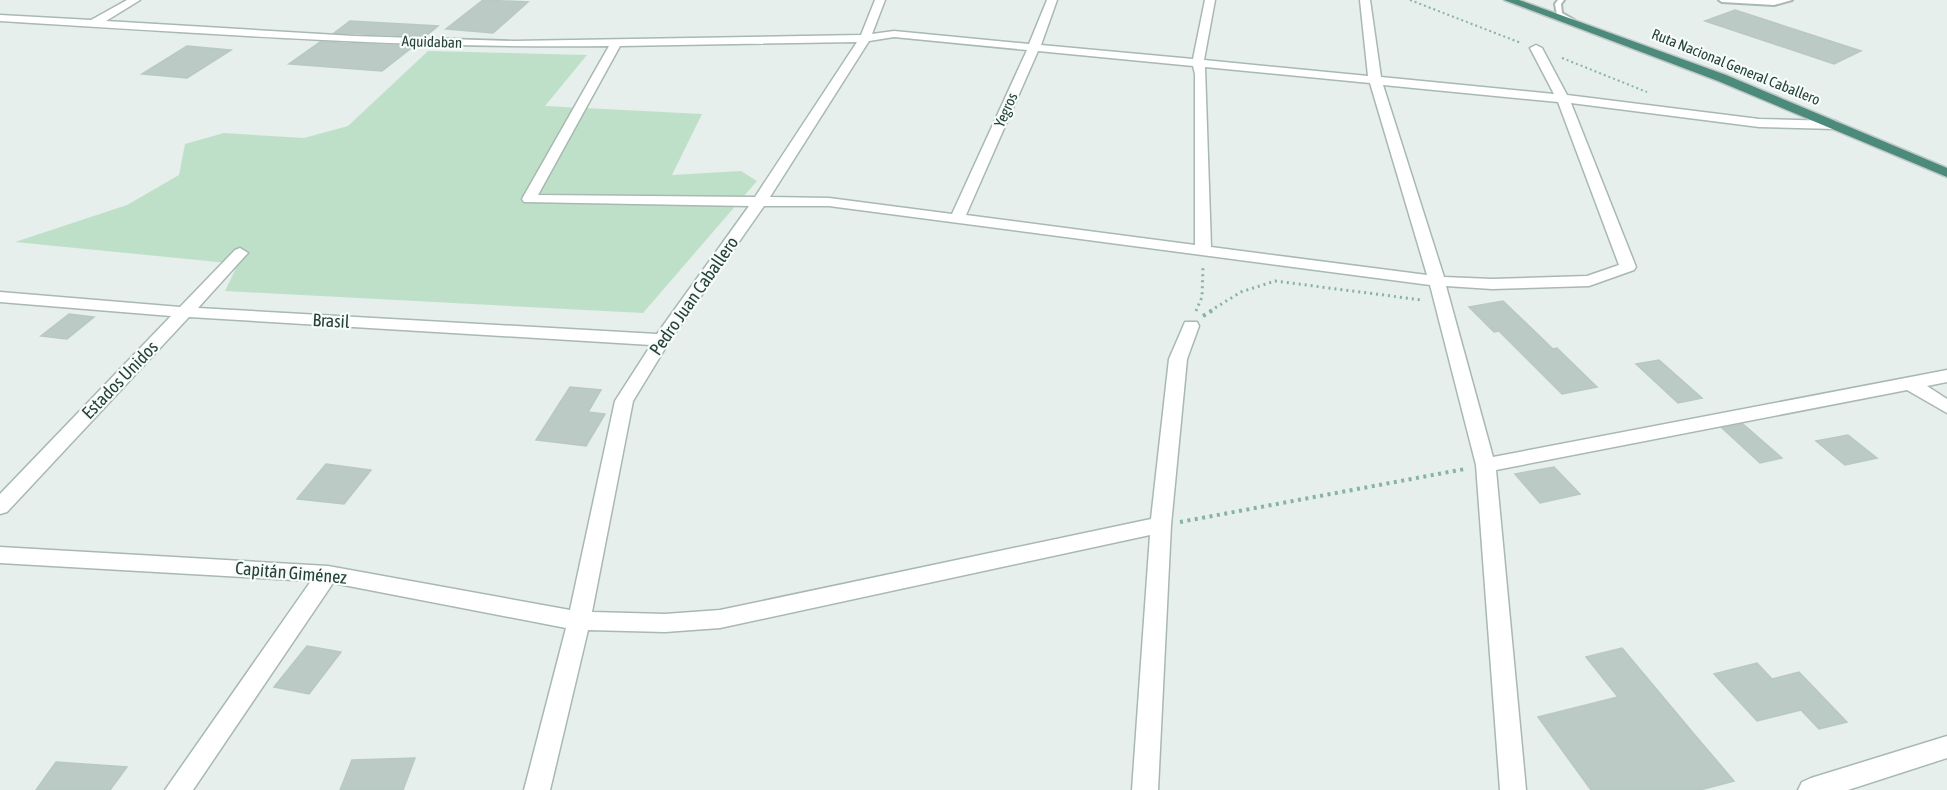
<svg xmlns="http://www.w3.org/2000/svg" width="1947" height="790" font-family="'Asap Condensed',sans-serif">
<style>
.green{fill:#bfe0c8}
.building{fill:#bbcac4;stroke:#b8c9c2;stroke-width:1.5}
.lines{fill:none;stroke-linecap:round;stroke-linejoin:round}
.service-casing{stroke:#a8b8b2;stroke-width:4}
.minor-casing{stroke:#a8b8b2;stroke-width:3}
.trunk-casing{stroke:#c2cac8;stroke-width:3}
.path-far2{stroke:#86b3a5;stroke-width:2;stroke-dasharray:2 3;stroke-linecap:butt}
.path-far1{stroke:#86b3a5;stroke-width:3;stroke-dasharray:2 4;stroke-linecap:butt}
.path{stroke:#86b3a5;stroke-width:4;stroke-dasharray:3 4.5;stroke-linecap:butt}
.service{fill:#fff;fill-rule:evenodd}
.minor{fill:#fff;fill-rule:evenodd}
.trunk{fill:#4c8a7c;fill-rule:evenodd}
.labels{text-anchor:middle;stroke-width:4.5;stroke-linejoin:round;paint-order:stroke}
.far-street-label{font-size:15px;fill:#24423a;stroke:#f7fbf9}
.street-label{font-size:18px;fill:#24423a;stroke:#f7fbf9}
</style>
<rect width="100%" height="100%" fill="#e6efeb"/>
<path class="green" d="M428 51 587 55 545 106 702 114 672 175 741 171 757 181 643 313 225 291 238 264 15 242 127 205 179 175 185 144 224 133 304 138 348 126Z"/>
<g class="building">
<path d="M483 0 528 2 493 33 446 29Z"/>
<path d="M1735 10 1861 51 1834 64 1705 21Z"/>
<path d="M350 21 438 26 426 36 334 33Z"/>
<path d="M320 42 380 45 414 46 382 71 289 64Z"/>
<path d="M187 46 231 50 187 78 142 74Z"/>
<path d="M1503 301 1553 349 1557 348 1597 387 1562 394 1499 331 1494 332 1469 307Z"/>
<path d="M69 314 94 317 67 339 41 336Z"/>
<path d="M1659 360 1702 398 1678 403 1636 364Z"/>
<path d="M570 387 601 390 588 412 605 414 586 446 536 440Z"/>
<path d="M1743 424 1782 458 1760 463 1722 428Z"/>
<path d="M1848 435 1877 458 1845 465 1816 441Z"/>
<path d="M326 464 371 470 344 504 297 499Z"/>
<path d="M1554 467 1580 494 1540 503 1515 474Z"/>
<path d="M307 646 341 652 309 694 274 687Z"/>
<path d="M1622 648 1694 734 1734 781 1700 790H1591L1538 717 1618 697 1586 657Z"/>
<path d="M1757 663 1772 679 1799 672 1847 722 1819 729 1801 710 1757 721 1714 674Z"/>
<path d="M415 758 403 790H340L352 760Z"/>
<path d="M56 762 127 767 110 790H36Z"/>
</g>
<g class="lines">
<defs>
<g id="service">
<path d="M1558 0H1564L1561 4 1562 13 1574 20V22H1570L1557 15 1555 4Z"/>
<path d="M1719 0H1792L1774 5 1722 2Z"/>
</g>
<g id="minor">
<path d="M127 0H140L106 21 354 36 514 41 861 35 875 0H885L872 34 894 31 1029 44 1047 0H1057L1041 45 1193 59 1205 0H1215L1204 60 1368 76 1360 0H1370L1381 77 1554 94 1530 48 1536 45 1542 48 1567 95 1759 119 1836 121 1842 125 1836 129 1759 127 1571 103 1636 267 1634 270 1589 286 1492 289 1446 286 1493 457 1947 370V382L1927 386 1947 399V413L1907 390 1496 470 1526 790H1500L1476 465 1430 285 829 206H764L669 342 633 401 592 612 665 614 720 610 1151 519 1169 359 1185 322H1197L1199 326 1187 359 1171 525 1158 790H1132L1150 535 720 628 665 632 588 630 550 790H524L566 628 333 583 193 790H165L311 581 0 563V547L328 566 570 610 615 401 651 345 189 317 7 512 0 514V494L171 316 0 302V292L180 307 235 250 240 248 248 253 245 256 198 308 657 334 749 206 524 202 522 199 609 46C405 49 203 33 0 21V15L91 20ZM894 37 1027 50 952 214 829 198 770 197 869 41ZM857 42 755 197 538 195 620 46ZM1038 51 1193 66 1195 74V245L966 215ZM1205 67 1370 83 1427 275 1211 247ZM1383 85 1558 102 1619 265 1587 276 1492 279 1444 277Z"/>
<path d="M1947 736V758L1848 790H1798L1802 782 1811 778Z"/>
</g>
<path id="trunk" d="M1504 0H1519L1726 75 1947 168V177L1718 81Z"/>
</defs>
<use href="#service" class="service-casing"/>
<use href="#minor" class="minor-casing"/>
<use href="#trunk" class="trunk-casing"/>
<g class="path-far2">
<path d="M1410 0 1521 43"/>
<path d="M1562 58 1647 92"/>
</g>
<g class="path-far1">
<path d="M1196 311 1202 297 1203 266"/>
<path d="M1210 311 1241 292 1275 281 1422 300"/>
</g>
<g class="path">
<path d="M1203 316 1213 310"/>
<path d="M1180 522 1465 469"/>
</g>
<use href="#service" class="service"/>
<use href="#minor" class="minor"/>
<use href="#trunk" class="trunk"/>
</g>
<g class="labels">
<g class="far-street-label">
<text transform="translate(432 42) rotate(2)" y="5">Aquidaban</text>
<text transform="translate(1736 67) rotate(22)" y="5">Ruta Nacional General Caballero</text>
<text transform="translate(1006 110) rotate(-66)" y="5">Yegros</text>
</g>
<g class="street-label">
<text transform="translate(694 296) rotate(-55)" y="6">Pedro Juan Caballero</text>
<text transform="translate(331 321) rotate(3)" y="6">Brasil</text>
<text transform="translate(120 380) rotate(-46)" y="6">Estados Unidos</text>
<text transform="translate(291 573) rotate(5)" y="6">Capitán Giménez</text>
</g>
</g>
</svg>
